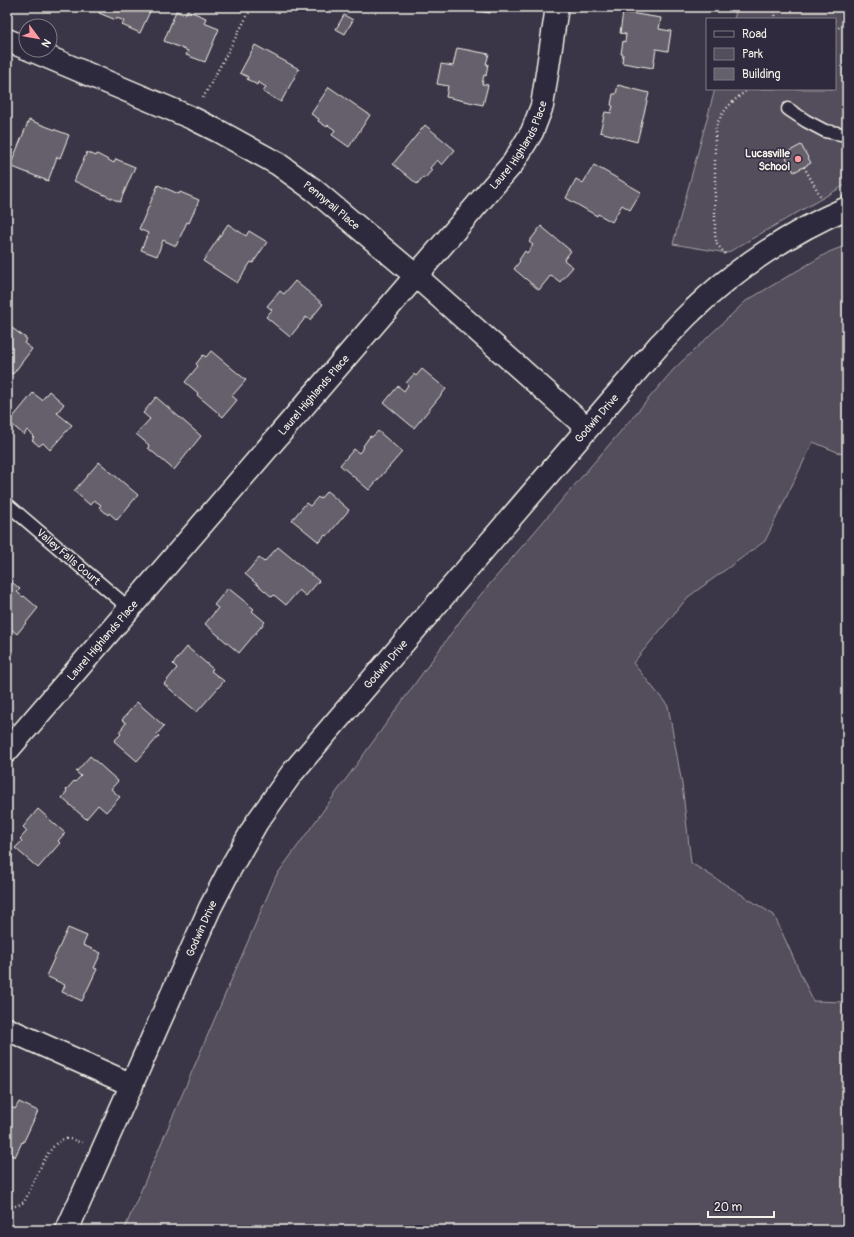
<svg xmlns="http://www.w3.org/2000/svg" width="854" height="1237" font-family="Pangolin,sans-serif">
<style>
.green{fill:#534e5c;stroke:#a4a0a2}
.building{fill:#65616c;stroke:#f4f1e8}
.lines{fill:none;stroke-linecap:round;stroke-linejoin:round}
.service-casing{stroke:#f4f1e8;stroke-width:15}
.minor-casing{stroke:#f4f1e8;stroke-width:25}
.tertiary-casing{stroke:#f4f1e8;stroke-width:25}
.path{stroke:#f4f1e8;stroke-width:2.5;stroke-dasharray:1 3;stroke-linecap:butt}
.service{stroke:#2f2a3d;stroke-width:12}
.minor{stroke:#2f2a3d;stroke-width:22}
.tertiary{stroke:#2f2a3d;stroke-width:22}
.poi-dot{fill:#ff9aa2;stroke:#2f2a3d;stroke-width:1.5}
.labels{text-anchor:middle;stroke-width:3;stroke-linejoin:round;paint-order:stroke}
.street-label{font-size:11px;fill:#f4f1e8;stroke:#2f2a3d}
.poi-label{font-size:11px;font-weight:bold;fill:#f4f1e8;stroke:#2f2a3d;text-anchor:end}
</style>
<rect width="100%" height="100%" fill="#3b3647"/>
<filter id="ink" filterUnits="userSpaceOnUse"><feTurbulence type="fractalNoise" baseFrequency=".025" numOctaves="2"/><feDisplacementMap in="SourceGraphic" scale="8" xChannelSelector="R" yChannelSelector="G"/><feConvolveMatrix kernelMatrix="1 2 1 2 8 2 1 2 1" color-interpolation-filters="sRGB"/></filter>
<g filter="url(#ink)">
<g class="green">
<path d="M737 7H847V184L727 253 673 244 715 89H835V19H734Z"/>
<path d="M847 245V456L813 442 765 541 688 597 633 663 668 706 682 784 691 863 774 915 813 1001 847 1002V1230H124L276 876 471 606 674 369 746 301 829 252Z"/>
</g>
<g class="building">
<path d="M102 7H152L140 33 122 25 124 21 117 18 116 20 99 13Z"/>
<path d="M452 7H491L490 13Z"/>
<path d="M187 10 206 18 204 23 219 29 205 62 186 55 188 51 164 41 176 11 185 15Z"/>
<path d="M623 12 661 18 659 29 671 31 668 51 656 49 653 68 622 63 623 54H621L623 41 625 42 626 34 620 33Z"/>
<path d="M344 15 353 20 345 34 336 29Z"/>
<path d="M255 45 299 69 281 102 263 92 266 87 258 82 257 85 247 79 248 77 240 73Z"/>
<path d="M457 48 489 54 486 64H488L486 76 484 75 482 84 488 85 483 105 446 97 448 86 437 84 441 64 453 66Z"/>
<path d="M618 85 649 93 637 142 600 132 605 112 611 113 613 106 611 105 613 94H616Z"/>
<path d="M329 87 370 115 349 147 332 135 335 130 328 125 327 127 318 121 319 119 311 114Z"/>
<path d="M29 120 69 135 60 158 57 157 48 181 10 166Z"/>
<path d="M425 125 455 150 442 165 437 160 430 168 432 170 425 178 423 177 417 184 393 164Z"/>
<path d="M801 145 811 163 794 172 784 154Z"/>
<path d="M87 152 96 156 97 154 114 163 116 159 135 167 120 202 74 181Z"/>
<path d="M594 165 641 192 630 210 622 205 612 222 598 214 597 216 566 198 576 179 583 183Z"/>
<path d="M158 185 179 194 180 192 199 200 189 223 187 222 176 246 163 240 157 256 141 250 148 233 139 229Z"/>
<path d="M228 224 246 236 249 231 267 242 253 263 251 262 237 283 203 261Z"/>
<path d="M541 226 571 251 564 260 573 267 560 282 551 275 539 290 514 269 520 261 519 260 525 251 527 253 533 245 529 242Z"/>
<path d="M295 281 323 304 310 320 306 317 290 337 266 317 272 310 267 306 280 291 284 294Z"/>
<path d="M12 328 27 339 24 343 32 349 13 374 7 370V330L9 331Z"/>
<path d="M211 351 246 380 232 396 237 400 223 417 197 395 198 393 185 382 198 366 196 364 203 355 206 357Z"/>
<path d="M422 369 446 389 414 428 384 403 398 386 404 391 408 385 406 383 414 374 416 376Z"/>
<path d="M49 391 64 404 57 413 72 425 50 450 43 443 39 446 32 440 34 438 32 437 34 436 27 430 24 435 9 422 33 393 42 400Z"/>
<path d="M156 397 201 436 174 470 148 448 149 445 136 434 150 419 143 413Z"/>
<path d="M378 431 402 452 369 490 340 465 354 449 359 453 364 447 363 446 370 436 372 437Z"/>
<path d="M99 462 138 495 117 520 109 513 108 515 99 507 101 505 94 500 90 505 74 491Z"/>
<path d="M327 491 349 510 327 536 325 535 319 542 292 520 306 503 310 506 318 497 320 499Z"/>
<path d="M278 547 319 581 306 596 299 590 286 605 274 595 272 597 245 574 259 558 264 562Z"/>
<path d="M7 578 20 589 17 592 23 597 24 596 38 608 17 634 10 628 7 631Z"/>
<path d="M228 588 254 609 252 611 265 622 239 653 205 624 218 608 214 605Z"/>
<path d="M187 647 213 669 211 671 224 681 197 712 164 684 177 668 173 664Z"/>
<path d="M137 702 164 726 157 734 159 736 137 761 114 741 121 734 119 732 126 723 122 720Z"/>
<path d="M90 756 118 781 111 789 120 797 106 812 98 805 86 819 62 798 67 791 66 790 74 781 75 782 81 776 76 772Z"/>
<path d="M38 809 65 833 58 841 60 843 38 868 15 848 22 841 20 839 27 831 23 827Z"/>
<path d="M68 928 87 936 83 945 101 953 94 968 97 969 82 1001 62 992 65 985 46 976Z"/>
<path d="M19 1102 38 1111 23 1143 22 1142 15 1157 7 1153V1105L15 1109Z"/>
</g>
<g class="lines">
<defs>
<g id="service">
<path d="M788 109 806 121 825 131 847 135"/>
<path id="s1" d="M7 504 130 609"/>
</g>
<g id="minor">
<path d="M7 40 26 48"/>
<path id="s2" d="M31 50 192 118 220 132 278 164 314 190 416 276 587 428"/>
<path id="s3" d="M7 751 513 163 532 132 542 106 557 7"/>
<path d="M7 1029 132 1085"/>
</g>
<g id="tertiary">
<path id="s4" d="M67 1230 210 908 229 871 257 822 292 773 660 344C671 333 681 321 692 311 736 268 791 232 847 208"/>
</g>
</defs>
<use href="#service" class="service-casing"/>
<use href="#minor" class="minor-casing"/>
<use href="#tertiary" class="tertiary-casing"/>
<g class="path">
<path d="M774 7 776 19"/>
<path d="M835 30 847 22"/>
<path d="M203 98 252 7"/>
<path d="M804 167 821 197"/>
<path d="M725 254 717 244 715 235V131C719 113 734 99 749 89"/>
<path d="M7 1206C14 1207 18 1206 24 1202 33 1187 46 1144 64 1139 70 1138 76 1141 82 1143"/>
</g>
<use href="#service" class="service"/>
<use href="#minor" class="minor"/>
<use href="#tertiary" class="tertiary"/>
</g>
</g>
<circle class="poi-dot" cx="798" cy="159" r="4"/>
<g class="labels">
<g class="street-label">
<text dy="4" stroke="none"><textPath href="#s3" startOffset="794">Laurel Highlands Place</textPath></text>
<text dy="4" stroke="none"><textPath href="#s2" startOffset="340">Pennyrail Place</textPath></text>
<text dy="4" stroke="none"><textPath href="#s3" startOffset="470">Laurel Highlands Place</textPath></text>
<text dy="4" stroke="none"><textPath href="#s4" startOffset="978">Godwin Drive</textPath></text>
<text dy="4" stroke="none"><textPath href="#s1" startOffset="81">Valley Falls Court</textPath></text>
<text dy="4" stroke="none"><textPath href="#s3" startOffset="146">Laurel Highlands Place</textPath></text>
<text dy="4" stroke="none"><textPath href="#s4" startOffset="654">Godwin Drive</textPath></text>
<text dy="4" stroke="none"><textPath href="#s4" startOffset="330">Godwin Drive</textPath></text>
</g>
<g class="poi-label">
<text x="790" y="157">Lucasville<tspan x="790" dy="13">School</tspan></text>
</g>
</g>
<rect width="854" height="1237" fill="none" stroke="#2f2a3d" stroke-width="24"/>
<rect x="12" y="12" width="830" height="1213" fill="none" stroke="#f4f1e8" stroke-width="1.5" filter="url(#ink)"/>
<rect x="706" y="18" width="130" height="72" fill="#2f2a3d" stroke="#7e7a81"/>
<rect x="714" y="31" width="20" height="6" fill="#2f2a3d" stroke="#7e7a81"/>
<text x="742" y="38" font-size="12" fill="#f4f1e8">Road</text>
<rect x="714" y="48" width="20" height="12" fill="#534e5c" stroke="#7e7a81"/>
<text x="742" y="58" font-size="12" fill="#f4f1e8">Park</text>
<rect x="714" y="68" width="20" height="12" fill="#65616c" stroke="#7e7a81"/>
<text x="742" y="78" font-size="12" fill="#f4f1e8">Building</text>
<g transform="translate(38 38) rotate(122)"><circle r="19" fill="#2f2a3d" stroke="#7e7a81"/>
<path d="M0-3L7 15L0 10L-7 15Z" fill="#ff9aa2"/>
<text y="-6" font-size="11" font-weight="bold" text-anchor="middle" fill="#f4f1e8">N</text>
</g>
<path d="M708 1211v6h66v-6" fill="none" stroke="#f4f1e8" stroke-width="2"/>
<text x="714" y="1211" font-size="12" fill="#f4f1e8" stroke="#2f2a3d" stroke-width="3" paint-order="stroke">20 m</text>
</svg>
